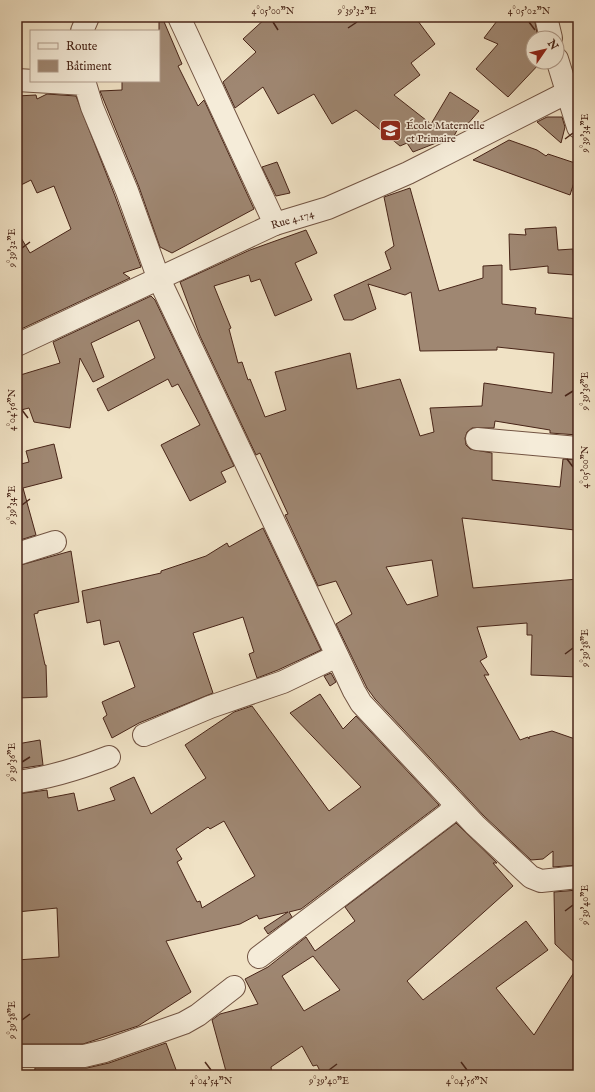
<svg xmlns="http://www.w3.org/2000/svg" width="595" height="1092" font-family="'IM FELL English',serif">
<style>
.building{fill:#9f8772;stroke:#482518;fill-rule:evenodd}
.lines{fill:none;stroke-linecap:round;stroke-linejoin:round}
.minor-casing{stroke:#725443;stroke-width:24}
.minor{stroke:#f5ecd9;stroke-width:22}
.ticks{fill:none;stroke:#482518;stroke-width:1.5}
.labels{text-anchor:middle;stroke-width:3.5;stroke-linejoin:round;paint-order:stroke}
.poi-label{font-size:11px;fill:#482518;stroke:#f5ecd9;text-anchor:start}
.street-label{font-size:11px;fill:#482518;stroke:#f5ecd9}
.neatline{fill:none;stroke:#482518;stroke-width:1.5}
.ticks-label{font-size:10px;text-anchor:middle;fill:#482518}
</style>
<rect width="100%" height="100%" fill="#f0e2c5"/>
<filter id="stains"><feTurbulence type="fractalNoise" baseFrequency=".005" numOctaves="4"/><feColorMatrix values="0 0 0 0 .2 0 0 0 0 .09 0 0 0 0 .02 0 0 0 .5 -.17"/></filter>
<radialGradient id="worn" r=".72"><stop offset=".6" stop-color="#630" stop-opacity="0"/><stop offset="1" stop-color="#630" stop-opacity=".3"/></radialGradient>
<g class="building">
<path d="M159 17H162L182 64 178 66 198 106 204 100 254 209 172 253 160 247 139 187 100 91 122 90V81H159Z"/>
<path d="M267 17H415L435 44 411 63 420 75 394 95 431 124 450 92 479 111 466 126 461 123 454 136 413 152 407 143 400 146 356 110 332 124 314 94 278 114 263 87 235 108 223 82 256 52 243 39Z"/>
<path d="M500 17H534L538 38H533V62H541L508 97 476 69 498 44 484 38Z"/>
<path d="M47 94 76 96 115 196 141 267 123 273 130 278 17 331V231L30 253 71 229 54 186 37 193 31 180 17 187V96L36 95 37 99Z"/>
<path d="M547 117H562L565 127 561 143 537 122Z"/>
<path d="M509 140 537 150 546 156 548 154 578 164V170L570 195 473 160Z"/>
<path d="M277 162 290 193 276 196 262 167Z"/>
<path d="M410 188 439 291 483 278V266L502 265V304L536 308 535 314 578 319V435L550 433V430L495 421 494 428H472L467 432 465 438 466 445 470 449 492 453V480L560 487 563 459 578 460V498L575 530 462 518 473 588 578 579V677L531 675 532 635H527V623L477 627 487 657 480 661 489 675H484L520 740 528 737 529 739V737L552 731 578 740V865L553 867V851L543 859 531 860 484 816 375 699 367 688 336 624 352 614 336 581 318 586 285 515 288 514 260 453 256 455 200 336 180 282 250 250 306 230 317 253 295 263 312 300 275 316 260 279 251 282 249 275 214 286 231 328 229 329 238 363 242 362 248 380 250 379 265 417 286 410 275 372 350 353 357 389 400 379 420 436 434 432 430 408 482 406 484 383 552 393 554 353 497 347V350L420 351 411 292 405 295 368 284 376 309 352 320H344L334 295 391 269 385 252 394 246 384 197ZM432 560 438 596 407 605 386 567Z"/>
<path d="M556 227 558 250 573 249 575 275 548 273V266L510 270 509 234 526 235 525 229Z"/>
<path d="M151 296 155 300 234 466 221 472 226 482 190 501 161 445 200 425 178 384 172 387 168 379 108 411 97 389 155 358 139 320 91 343 104 377 93 382 80 358 70 428 34 422 29 408 17 411V376L60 363 53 342Z"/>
<path d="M54 444 62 478 23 488 36 535 17 541V465L29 462 26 451Z"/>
<path d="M263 528 321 650 278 670 257 678 249 654 254 652 243 617 193 633 213 693 139 723 112 738 103 718 107 715 102 702 135 687 119 641 104 645 100 620 87 623 82 591 161 573V571L206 556 227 543 229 547Z"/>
<path d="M71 551 79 602 38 611V613L34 614 45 665H46L47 697 17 698V566Z"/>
<path d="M331 673 336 682 330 686 324 676Z"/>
<path d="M320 694 343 729 356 716 439 805 301 909 289 912 292 917 268 934 264 928 288 912 259 919 257 915 240 924 166 941 191 992 138 1026 83 1044H21V1042H17V960L59 957 57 908 17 912V794L47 790 48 798 74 793 78 811 115 800 110 788 134 777 151 814 206 778 185 745 234 712 252 706 329 811 361 787 290 713ZM224 821 255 876 202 908 200 901 197 902 177 862 182 859 176 849 208 827 210 829Z"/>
<path d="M40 740 43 765 17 769V744Z"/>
<path d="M456 823 497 863H493L513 886 407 981 423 1000 526 921 548 950 496 988 534 1035 578 966 555 944 554 892 578 890V1075H322L317 1065 313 1066 302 1046 271 1067 272 1075H227L212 1020 220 1014 258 1004 245 979 268 967 306 937 315 951 355 921 345 907ZM313 956 340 990 304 1011 282 976Z"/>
<path d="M166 1043 178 1075H34L35 1068H87L109 1063Z"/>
</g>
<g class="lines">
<defs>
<g id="minor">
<path d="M179 17 275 224"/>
<path d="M546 17 551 38"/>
<path d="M82 31 88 17"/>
<path d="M557 59 578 127"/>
<path d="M17 80 85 84 92 107 127 191 158 277 354 691 361 703 475 825 531 877 541 881 578 877"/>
<path id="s1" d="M17 345 275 224 328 208 408 173 566 93"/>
<path d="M477 439 578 448"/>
<path d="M17 554 55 542"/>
<path d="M144 735 210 707 283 682 337 656"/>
<path d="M17 782C49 778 78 769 109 757"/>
<path d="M259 957 448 814 455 804"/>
<path d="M17 1056H84L105 1051 184 1023 198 1015 234 987"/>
</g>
</defs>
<use href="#minor" class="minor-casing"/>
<use href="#minor" class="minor"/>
</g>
<path class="ticks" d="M273 22 278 30M529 22 535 30M348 28 357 22M565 139 573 133M22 248 30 242M565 396 573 391M22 410 28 418M567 459 573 467M22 505 30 499M565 654 573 648M22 762 30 757M565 911 573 905M22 1020 30 1014M205 1062 211 1070M461 1062 467 1070M329 1070 337 1064"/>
<defs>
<symbol id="school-square" viewBox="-11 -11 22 22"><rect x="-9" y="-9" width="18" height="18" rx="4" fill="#8f2418" stroke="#f5ecd9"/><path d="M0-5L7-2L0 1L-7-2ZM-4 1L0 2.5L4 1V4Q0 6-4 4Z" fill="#fff"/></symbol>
</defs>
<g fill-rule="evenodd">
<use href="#school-square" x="378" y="118" width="25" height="25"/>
</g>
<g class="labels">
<g class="poi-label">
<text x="406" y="129">École Maternelle<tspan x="406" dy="13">et Primaire</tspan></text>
</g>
<g class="street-label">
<text dy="4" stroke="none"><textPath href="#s1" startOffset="303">Rue 4.174</textPath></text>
</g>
</g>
<rect width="595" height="1092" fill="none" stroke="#f0e2c5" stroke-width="44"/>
<rect x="30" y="30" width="130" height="52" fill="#f5ecd9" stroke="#b09c8c"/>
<rect x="38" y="43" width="20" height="6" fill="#f5ecd9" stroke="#b09c8c"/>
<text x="66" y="50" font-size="12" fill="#482518">Route</text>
<rect x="38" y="60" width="20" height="12" fill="#9f8772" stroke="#b09c8c"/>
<text x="66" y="70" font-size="12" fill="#482518">Bâtiment</text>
<g transform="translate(545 50) rotate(56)"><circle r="19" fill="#f5ecd9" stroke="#b09c8c"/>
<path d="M0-3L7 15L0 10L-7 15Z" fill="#8f2418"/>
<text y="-6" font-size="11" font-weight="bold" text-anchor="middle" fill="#482518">N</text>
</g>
<rect x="22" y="22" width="551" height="1048" class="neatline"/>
<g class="ticks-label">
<text x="273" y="14">4°05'00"N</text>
<text x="357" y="14">9°39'32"E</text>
<text x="529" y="14">4°05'02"N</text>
<text transform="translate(584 133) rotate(-90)" y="4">9°39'34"E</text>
<text transform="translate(11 248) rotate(-90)" y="4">9°39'32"E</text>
<text transform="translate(584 391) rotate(-90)" y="4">9°39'36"E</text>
<text transform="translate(11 410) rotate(-90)" y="4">4°04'56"N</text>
<text transform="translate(584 467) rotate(-90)" y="4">4°05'00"N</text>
<text transform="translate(11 505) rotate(-90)" y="4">9°39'34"E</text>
<text transform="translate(584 648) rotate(-90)" y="4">9°39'38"E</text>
<text transform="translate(11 762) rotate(-90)" y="4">9°39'36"E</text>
<text transform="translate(584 905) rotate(-90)" y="4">9°39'40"E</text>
<text transform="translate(11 1020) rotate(-90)" y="4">9°39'38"E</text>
<text x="211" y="1084">4°04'54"N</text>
<text x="329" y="1084">9°39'40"E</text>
<text x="467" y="1084">4°04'56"N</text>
</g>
<rect width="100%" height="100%" filter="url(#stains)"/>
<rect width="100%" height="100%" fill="url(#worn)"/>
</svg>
